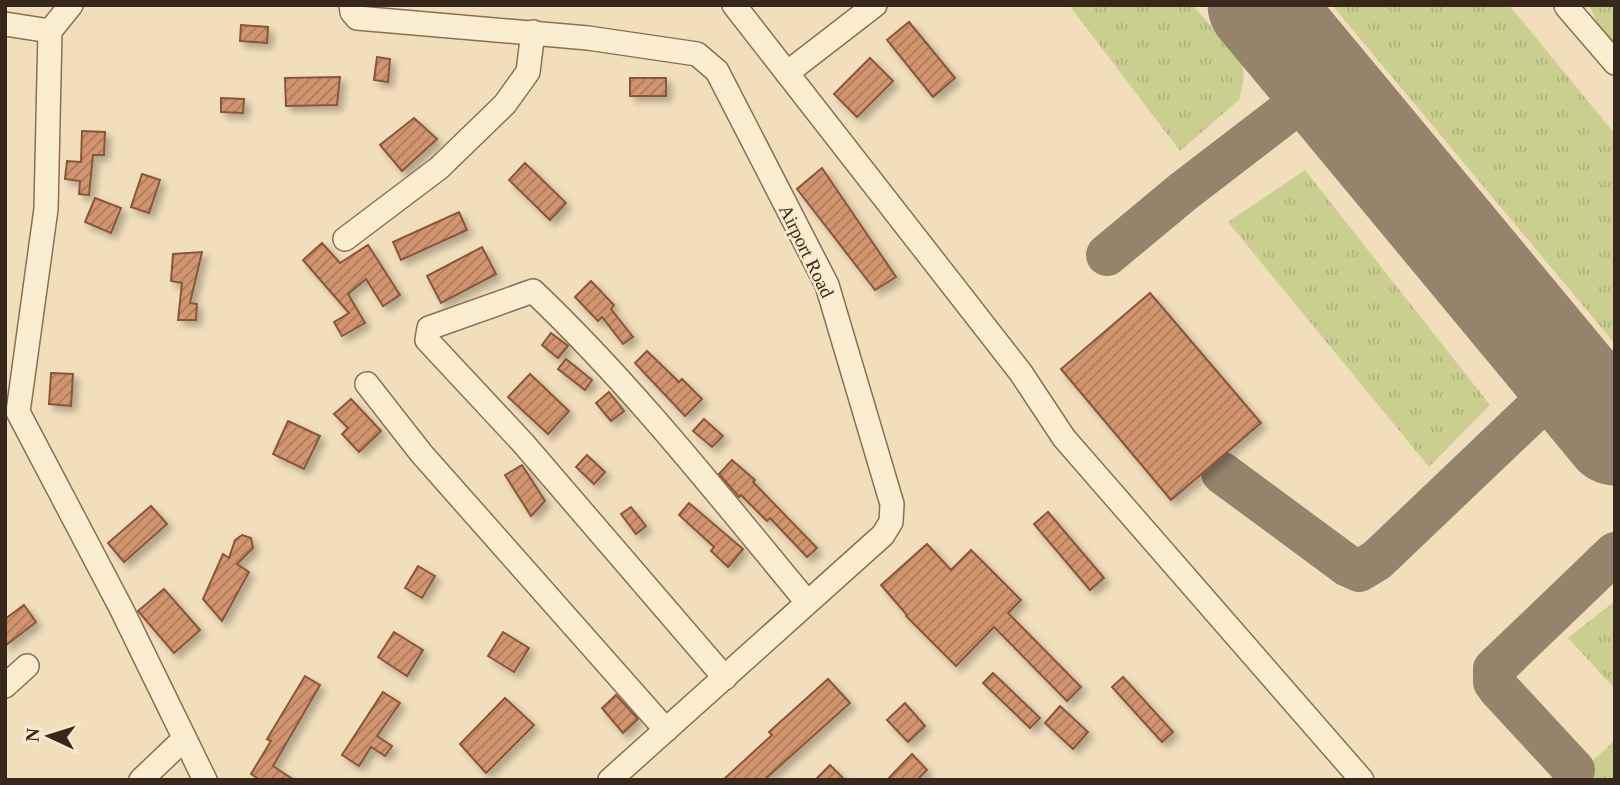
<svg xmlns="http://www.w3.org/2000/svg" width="1620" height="785" font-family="Georgia,serif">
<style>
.grass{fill:url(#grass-tufts)}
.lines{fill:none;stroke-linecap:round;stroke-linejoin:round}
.taxiway{stroke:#94846c;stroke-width:42}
.runway{stroke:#94846c;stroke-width:103}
.building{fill:url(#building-hatch);stroke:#8a5639;stroke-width:2;filter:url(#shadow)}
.minor-casing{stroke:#8a6f55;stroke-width:26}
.minor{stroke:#fbedd0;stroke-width:23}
.labels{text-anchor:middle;stroke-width:5;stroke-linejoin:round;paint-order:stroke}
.street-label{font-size:19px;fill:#38281b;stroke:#f8eacc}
</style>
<defs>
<pattern id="grass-tufts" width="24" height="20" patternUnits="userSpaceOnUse" patternTransform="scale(1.75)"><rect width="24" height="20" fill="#cacf90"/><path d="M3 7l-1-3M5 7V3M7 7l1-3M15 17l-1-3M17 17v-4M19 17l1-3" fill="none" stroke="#aeb27c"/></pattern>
<pattern id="building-hatch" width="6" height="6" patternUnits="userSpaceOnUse" patternTransform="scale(1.75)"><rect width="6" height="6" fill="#d2956f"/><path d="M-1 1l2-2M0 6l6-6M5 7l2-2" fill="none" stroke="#ab7a5a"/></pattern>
<filter id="shadow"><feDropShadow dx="5" dy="5" stdDeviation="3.5" flood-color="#0004"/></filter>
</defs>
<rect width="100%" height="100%" fill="#f1dfbc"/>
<g class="grass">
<path d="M1069 5H1193L1243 65 1244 78 1239 100 1180 151Z"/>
<path d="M1332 5H1509L1615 134V344Z"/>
<path d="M1589 5H1615V62Z"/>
<path d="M1305 170 1490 405 1429 467 1228 222Z"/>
<path d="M1615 601V689L1568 638Z"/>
<path d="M1615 740V780H1572Z"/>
</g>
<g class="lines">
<g class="taxiway">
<path d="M1107 255 1184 191 1309 95 1316 92 1334 95"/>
<path d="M1222 473 1348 566 1359 571 1377 560 1568 378"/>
<path d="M1574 770 1499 689 1494 682V669L1615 553"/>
</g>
<path class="runway" d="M1259 5 1615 434"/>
</g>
<g class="building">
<path d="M909 22 955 78 933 97 887 40Z"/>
<path d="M241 25 268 27 267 43 240 41Z"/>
<path d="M377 57 390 59 388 82 374 80Z"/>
<path d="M870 58 893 81 857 117 834 94Z"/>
<path d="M340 77 337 105 286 106 285 78Z"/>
<rect x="630" y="78" width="36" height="18"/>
<path d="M221 98 244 99 243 113 221 112Z"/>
<path d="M414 118 437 139 402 171 380 145Z"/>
<path d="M82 131 105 132 104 155H93L89 195 79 194 80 181 65 179 67 161 81 162Z"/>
<path d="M525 163 566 203 550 220 509 180Z"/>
<path d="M822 168 896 277 875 290 797 189Z"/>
<path d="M142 174 160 180 149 213 131 207Z"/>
<path d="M95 198 121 208 111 233 85 222Z"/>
<path d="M459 212 467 230 401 260 393 242Z"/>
<path d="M322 243 340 263 368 245 400 295 383 306 366 279 348 294 365 323 342 336 334 322 349 313 303 260Z"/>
<path d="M482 247 496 274 441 303 427 276Z"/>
<path d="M202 252 190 303 197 304 196 320H178L182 283 171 281 173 254Z"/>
<path d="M591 281 614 305 611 309 633 337 623 344 602 317 598 321 575 297Z"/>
<path d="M1150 293 1261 423 1171 500 1061 369Z"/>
<path d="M551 333 568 346 558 358 542 345Z"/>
<path d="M647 351 679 382 682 379 702 399 685 416 635 363Z"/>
<path d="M566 359 592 380 585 390 558 369Z"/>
<path d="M51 373 73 374 71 406 49 404Z"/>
<path d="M530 374 569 411 548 434 508 397Z"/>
<path d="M609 392 624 411 611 421 596 403Z"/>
<path d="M351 399 381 431 359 452 342 434 348 428 334 414Z"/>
<path d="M704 419 723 436 712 447 693 431Z"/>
<path d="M288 421 320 436 304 469 273 454Z"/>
<path d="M587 455 605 472 594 484 576 467Z"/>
<path d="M732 460 755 480 753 482 817 548 807 557 770 518 767 521 741 495 739 497 719 474Z"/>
<path d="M522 465 545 501 531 516 505 475Z"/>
<path d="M689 503 743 549 728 567 711 551 714 547 679 515Z"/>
<path d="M151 506 167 524 124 562 108 543Z"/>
<path d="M631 507 646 526 636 534 621 514Z"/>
<path d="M1048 512 1104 578 1090 590 1034 524Z"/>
<path d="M242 535 251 538 253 548 237 564 249 572 222 621 203 599 223 554 229 558 235 540Z"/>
<path d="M927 544 951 570 971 550 1021 600 1008 613 1081 687 1067 701 994 627 956 666 906 616 907 615 881 585Z"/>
<path d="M418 566 435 576 422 598 405 588Z"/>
<path d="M164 589 200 630 174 653 138 611Z"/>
<path d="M24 605 36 622 5 646V619Z"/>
<path d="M394 632 423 650 407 676 378 657Z"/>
<path d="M503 632 529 648 514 672 488 656Z"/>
<path d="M993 673 1040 718 1030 728 983 683Z"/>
<path d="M305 676 320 685 273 766 294 780H260L251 774 271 741 267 739Z"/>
<path d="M1123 677 1173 732 1162 742 1112 687Z"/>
<path d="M828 679 850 703 764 780H723L772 735 769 732Z"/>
<path d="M383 692 400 703 377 736 392 746 385 756 371 747 359 766 342 755Z"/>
<path d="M616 695 638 719 623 733 602 708Z"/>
<path d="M505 698 534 725 486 773 460 744Z"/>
<path d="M905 703 925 726 908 742 887 720Z"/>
<path d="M1060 706 1088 732 1073 749 1045 723Z"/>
<path d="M912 754 927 770 917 780H887Z"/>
<path d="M830 765 845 780H815Z"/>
</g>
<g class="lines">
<defs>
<g id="minor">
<path d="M71 5 50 31 46 209 18 412 121 608 205 780"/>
<path d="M351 5 352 12 357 18 588 38 697 54 717 71 827 285 892 504 891 522 883 535 610 780"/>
<path d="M734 5 1021 373 1064 438 1362 780"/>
<path d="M1566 6 1615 63"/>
<path d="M5 24 50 31"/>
<path d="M787 73 875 5"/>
<path d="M345 239 439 168 505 104 528 72 533 32"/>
<path d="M367 384 421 453 666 730"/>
<path d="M725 678 523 443 427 340 429 328 533 291C633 386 719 496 807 602"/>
<path d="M5 686 27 666"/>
<path d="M141 780 184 739"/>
</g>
</defs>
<use href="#minor" class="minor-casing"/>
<use href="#minor" class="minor"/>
</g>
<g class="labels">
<g class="street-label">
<text transform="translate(807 251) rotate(64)" y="7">Airport Road</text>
</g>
</g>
<rect width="1620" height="785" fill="none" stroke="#38281b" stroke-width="14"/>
<g transform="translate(49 736) rotate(274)" stroke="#f8eacc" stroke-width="5" paint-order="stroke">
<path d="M0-5L12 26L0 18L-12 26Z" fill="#38281b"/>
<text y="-10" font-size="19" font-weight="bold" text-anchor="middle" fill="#38281b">N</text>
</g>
</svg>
